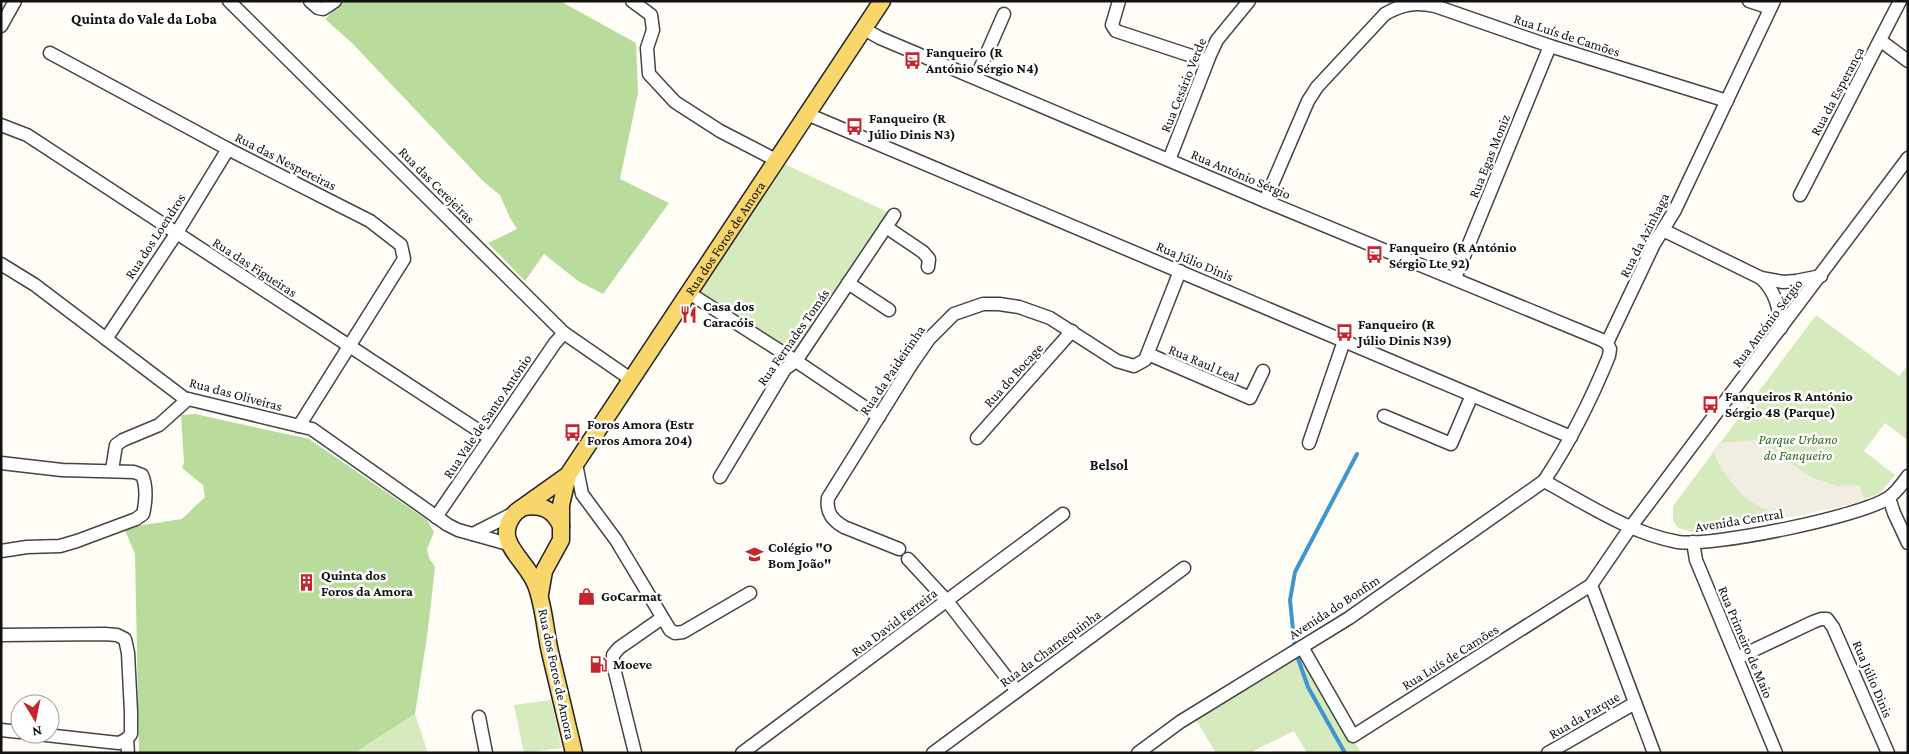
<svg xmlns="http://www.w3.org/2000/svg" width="1909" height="754" font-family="'Crimson Pro',serif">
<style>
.green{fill:#d5ebbd}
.forest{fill:#b9dc9c}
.plaza{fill:#f1ede2}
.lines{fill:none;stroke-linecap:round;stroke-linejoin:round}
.stream{stroke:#3f96cf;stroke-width:4}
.minor-casing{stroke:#444;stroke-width:15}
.major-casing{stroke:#222;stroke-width:19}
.minor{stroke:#fff;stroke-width:12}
.major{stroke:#f9d66b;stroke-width:16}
.labels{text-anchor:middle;stroke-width:5;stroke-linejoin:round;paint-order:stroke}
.street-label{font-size:14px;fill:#111;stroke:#fff}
.poi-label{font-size:14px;font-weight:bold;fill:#111;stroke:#fff;text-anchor:start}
.park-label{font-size:14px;font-style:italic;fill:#2f6b1f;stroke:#fff}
.neighbourhood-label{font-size:15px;font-weight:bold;fill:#111;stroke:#fff}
</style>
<rect width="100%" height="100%" fill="#fffdf5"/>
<g class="green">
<path d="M776 160 894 215 796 361 689 293Z"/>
<path d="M1816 315 1899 376 1908 365V437L1906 439 1885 423 1864 451 1895 475 1880 493 1851 504 1709 532H1692L1678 528 1673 521V506Z"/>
<path d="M1302 647 1361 753H1307L1294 731 1249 753H1216L1196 720Z"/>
<path d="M551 700 562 748 524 753 514 705Z"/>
<path d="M415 714 428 753H354Z"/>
</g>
<g class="forest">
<path d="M343 1H560L636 43 638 93 620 179 669 203 603 294 578 281 544 254 525 281 488 243 517 229 510 218 500 195 484 182 352 43 325 19Z"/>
<path d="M195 414 309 439 427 520 434 532 427 549 429 558 435 567 428 630 415 714 354 753H139L135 554 124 528 182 519 205 497 203 485 182 468 184 463 181 415Z"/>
</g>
<path class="plaza" d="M1756 440 1813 478 1838 486 1859 485 1864 499 1851 504 1792 517 1761 508 1741 494 1730 480 1720 467 1713 450 1719 443Z"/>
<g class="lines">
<path class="stream" d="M1345 753 1308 687 1295 650 1290 600 1295 572 1357 454"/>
<defs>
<g id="minor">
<path d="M229 1 564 333 632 380"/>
<path d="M310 1 318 8 323 9 335 1"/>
<path d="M632 1 651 15 653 30 647 48 649 74 675 102 720 131 776 160"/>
<path d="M1119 1 1112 25 1116 31 1207 61"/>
<path d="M1749 1 1770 8"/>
<path d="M1 26 15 1"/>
<path d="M864 29 880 38 1265 201 1602 340 1607 343"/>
<path d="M1881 41 1908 61"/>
<path d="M50 53 228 149 370 221 401 245 404 259 299 426"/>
<path d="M976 78 1004 14"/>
<path d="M807 114 1571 437"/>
<path d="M1 125 27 135 490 438"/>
<path d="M1169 160 1210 55 1217 40 1249 1"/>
<path d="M1800 195 1900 1"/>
<path d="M1265 201 1308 101 1317 87 1385 14C1402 4 1415 2 1435 6L1550 46 1727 101"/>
<path d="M886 227 923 252 929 259 928 267"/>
<path d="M1663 230 1761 278 1783 282 1796 281 1821 276"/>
<path d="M1 264 35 285 184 398 312 429 448 525 458 530 508 544"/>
<path d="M1455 278 1550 46"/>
<path d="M1761 278C1776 292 1779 308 1781 328"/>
<path d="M848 283 889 310"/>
<path d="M689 293 796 361 879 417"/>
<path d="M106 339 176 234 228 149"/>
<path d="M1148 354 1250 398 1263 371"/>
<path d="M1384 416 1451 444 1472 395"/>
<path d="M977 438 1072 331"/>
<path d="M1309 443 1344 341"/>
<path d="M1 463 62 470 134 472 142 475C147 486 146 502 143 514L136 519 77 541 60 546 27 547 1 551"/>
<path d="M576 464 582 494 616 540 670 630 675 633 683 632 750 593"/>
<path d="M112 470 116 445 123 440 159 425 188 399"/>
<path d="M720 477 785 369 796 361 894 215"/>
<path d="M1544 481C1587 504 1629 533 1678 542 1711 547 1860 517 1888 498 1896 493 1903 483 1908 476"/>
<path d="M1889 498 1894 513 1908 543"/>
<path d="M436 517 555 343 564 333"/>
<path d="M473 534 516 512"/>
<path d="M1693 542 1696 560 1776 753"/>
<path d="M899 549 844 527C832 520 826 512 828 498L911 365 929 339 954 314 983 304H999L1019 307 1050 318 1117 361 1134 366 1145 360 1180 271"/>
<path d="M908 559 947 601 1017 691"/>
<path d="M1591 585 1654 753"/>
<path d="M1 635 105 634 117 635 125 639 128 653 131 712V734L127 739 128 753"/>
<path d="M1302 647 1353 736 1591 585 1630 528 1908 158"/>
<path d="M1737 658 1813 622 1821 619H1827L1833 627 1888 753"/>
<path d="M479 717 486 753"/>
<path d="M1 730 20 732"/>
<path d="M37 734 109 742 119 743 127 739"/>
<path d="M635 753 613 664V655L619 648 662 618"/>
<path d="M742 753 1063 514"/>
<path d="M933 753 1184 568"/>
<path d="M1138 753 1180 722 1349 618 1544 481C1570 442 1591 400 1609 356L1610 349 1607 343 1654 244 1675 210 1774 1"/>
<path d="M1548 753 1635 703"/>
</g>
<g id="major">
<path d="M524 507C542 504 554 510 561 526"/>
<path d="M540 594 544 571 561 540V505L568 475"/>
<path id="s1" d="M574 753C566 719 558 686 550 652 545 630 544 606 536 585 526 558 490 541 516 512L568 475 882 1"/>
</g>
</defs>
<use href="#minor" class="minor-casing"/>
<use href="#major" class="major-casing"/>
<use href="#minor" class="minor"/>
<use href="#major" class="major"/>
</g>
<defs>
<symbol id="bus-bare" viewBox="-9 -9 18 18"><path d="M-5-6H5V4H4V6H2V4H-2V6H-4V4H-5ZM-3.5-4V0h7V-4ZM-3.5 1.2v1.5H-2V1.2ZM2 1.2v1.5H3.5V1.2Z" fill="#c4262e" stroke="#fff" stroke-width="2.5" paint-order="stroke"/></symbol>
<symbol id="restaurant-bare" viewBox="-9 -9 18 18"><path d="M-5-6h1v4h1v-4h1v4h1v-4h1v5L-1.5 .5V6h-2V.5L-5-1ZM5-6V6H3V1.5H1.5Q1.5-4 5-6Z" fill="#c4262e" stroke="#fff" stroke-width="2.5" paint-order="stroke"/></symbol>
<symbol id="school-bare" viewBox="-9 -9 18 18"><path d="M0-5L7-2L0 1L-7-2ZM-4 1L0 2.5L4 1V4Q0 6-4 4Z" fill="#c4262e" stroke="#fff" stroke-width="2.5" paint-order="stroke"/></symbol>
<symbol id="building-bare" viewBox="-9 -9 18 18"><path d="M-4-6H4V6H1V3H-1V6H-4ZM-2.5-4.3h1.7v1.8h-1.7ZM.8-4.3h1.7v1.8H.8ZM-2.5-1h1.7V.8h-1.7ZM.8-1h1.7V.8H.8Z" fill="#c4262e" stroke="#fff" stroke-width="2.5" paint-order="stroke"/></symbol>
<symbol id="shop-bare" viewBox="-9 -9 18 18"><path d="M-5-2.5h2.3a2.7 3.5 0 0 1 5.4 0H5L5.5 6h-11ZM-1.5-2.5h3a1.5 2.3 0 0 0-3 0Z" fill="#c4262e" stroke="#fff" stroke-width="2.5" paint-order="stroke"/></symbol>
<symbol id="fuel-bare" viewBox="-9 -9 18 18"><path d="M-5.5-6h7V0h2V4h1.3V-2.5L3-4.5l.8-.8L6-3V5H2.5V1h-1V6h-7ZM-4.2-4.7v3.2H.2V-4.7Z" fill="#c4262e" stroke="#fff" stroke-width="2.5" paint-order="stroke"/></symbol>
</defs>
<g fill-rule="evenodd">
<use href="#bus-bare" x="900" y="48" width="25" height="25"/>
<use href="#bus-bare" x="842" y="114" width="25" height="25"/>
<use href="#bus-bare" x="1362" y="242" width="25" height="25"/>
<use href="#restaurant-bare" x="676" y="302" width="25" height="25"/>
<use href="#bus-bare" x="1332" y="320" width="25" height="25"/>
<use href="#bus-bare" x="1698" y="392" width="25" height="25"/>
<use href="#bus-bare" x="560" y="420" width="25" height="25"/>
<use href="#school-bare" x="742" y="542" width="25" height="25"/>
<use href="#building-bare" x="294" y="570" width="25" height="25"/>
<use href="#shop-bare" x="574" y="584" width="25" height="25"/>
<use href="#fuel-bare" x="586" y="652" width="25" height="25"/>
</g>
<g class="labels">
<g class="street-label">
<text transform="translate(1567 35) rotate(18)" y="5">Rua Luís de Camões</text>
<text transform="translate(1183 85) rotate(-68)" y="5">Rua Cesário Verde</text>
<text transform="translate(1837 91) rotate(-62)" y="5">Rua da Esperança</text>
<text transform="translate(1489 156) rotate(-68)" y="5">Rua Egas Moniz</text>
<text transform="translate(286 161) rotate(27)" y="5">Rua das Nespereiras</text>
<text transform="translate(1241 174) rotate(23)" y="5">Rua António Sérgio</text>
<text transform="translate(437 185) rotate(45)" y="5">Rua das Cerejeiras</text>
<text transform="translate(1644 235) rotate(-63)" y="5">Rua da Azinhaga</text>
<text transform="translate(155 236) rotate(-57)" y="5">Rua dos Loendros</text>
<text dy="5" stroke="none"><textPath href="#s1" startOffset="604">Rua dos Foros de Amora</textPath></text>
<text transform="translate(1195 261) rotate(23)" y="5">Rua Júlio Dinis</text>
<text transform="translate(255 267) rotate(33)" y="5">Rua das Figueiras</text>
<text transform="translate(1767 323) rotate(-53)" y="5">Rua António Sérgio</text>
<text transform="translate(793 337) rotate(-55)" y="5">Rua Fernades Tomás</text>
<text transform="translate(1204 363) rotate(23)" y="5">Rua Raul Leal</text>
<text transform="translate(892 370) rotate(-56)" y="5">Rua da Paideirinha</text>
<text transform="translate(1013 375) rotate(-48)" y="5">Rua do Bocage</text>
<text transform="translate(236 394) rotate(15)" y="5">Rua das Oliveiras</text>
<text transform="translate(487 416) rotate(-56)" y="5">Rua Vale de Santo António</text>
<text transform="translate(1739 520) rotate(-9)" y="5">Avenida Central</text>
<text transform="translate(1334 607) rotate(-33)" y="5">Avenida do Bonfim</text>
<text transform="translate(894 622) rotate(-37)" y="5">Rua David Ferreira</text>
<text transform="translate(1746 642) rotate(67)" y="5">Rua Primeiro de Maio</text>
<text transform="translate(1050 648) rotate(-36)" y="5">Rua da Charnequinha</text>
<text transform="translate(1450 657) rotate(-32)" y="5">Rua Luís de Camões</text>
<text transform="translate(557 674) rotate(78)" y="5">Rua dos Foros de Amora</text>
<text transform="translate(1873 679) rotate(67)" y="5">Rua Júlio Dinis</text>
<text transform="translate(1584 715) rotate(-30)" y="5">Rua da Parque</text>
</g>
<g class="poi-label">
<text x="926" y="57">Fanqueiro (R<tspan x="926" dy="16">António Sérgio N4)</tspan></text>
<text x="869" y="123">Fanqueiro (R<tspan x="869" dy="16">Júlio Dinis N3)</tspan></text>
<text x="1389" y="252">Fanqueiro (R António<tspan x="1389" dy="16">Sérgio Lte 92)</tspan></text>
<text x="703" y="311">Casa dos<tspan x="703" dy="16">Caracóis</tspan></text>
<text x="1358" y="329">Fanqueiro (R<tspan x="1358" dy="16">Júlio Dinis N39)</tspan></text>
<text x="1725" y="401">Fanqueiros R António<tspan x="1725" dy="16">Sérgio 48 (Parque)</tspan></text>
<text x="587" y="429">Foros Amora (Estr<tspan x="587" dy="16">Foros Amora 204)</tspan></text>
<text x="768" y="552">Colégio "O<tspan x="768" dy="16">Bom João"</tspan></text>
<text x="321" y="580">Quinta dos<tspan x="321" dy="16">Foros da Amora</tspan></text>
<text x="601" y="601">GoCarmat</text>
<text x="613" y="669">Moeve</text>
</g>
<g class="park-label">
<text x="1798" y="444">Parque Urbano<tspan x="1798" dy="16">do Fanqueiro</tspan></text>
</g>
<g class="neighbourhood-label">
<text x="144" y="24">Quinta do Vale da Loba</text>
<text x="1109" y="470">Belsol</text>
</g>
</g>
<rect width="1909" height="754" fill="none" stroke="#111111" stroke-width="5"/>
<g transform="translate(35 719) rotate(170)"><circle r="24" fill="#ffffff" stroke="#a0a0a0"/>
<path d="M0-4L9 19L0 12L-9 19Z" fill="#c4262e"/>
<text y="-8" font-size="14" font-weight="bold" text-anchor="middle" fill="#111111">N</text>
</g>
</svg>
